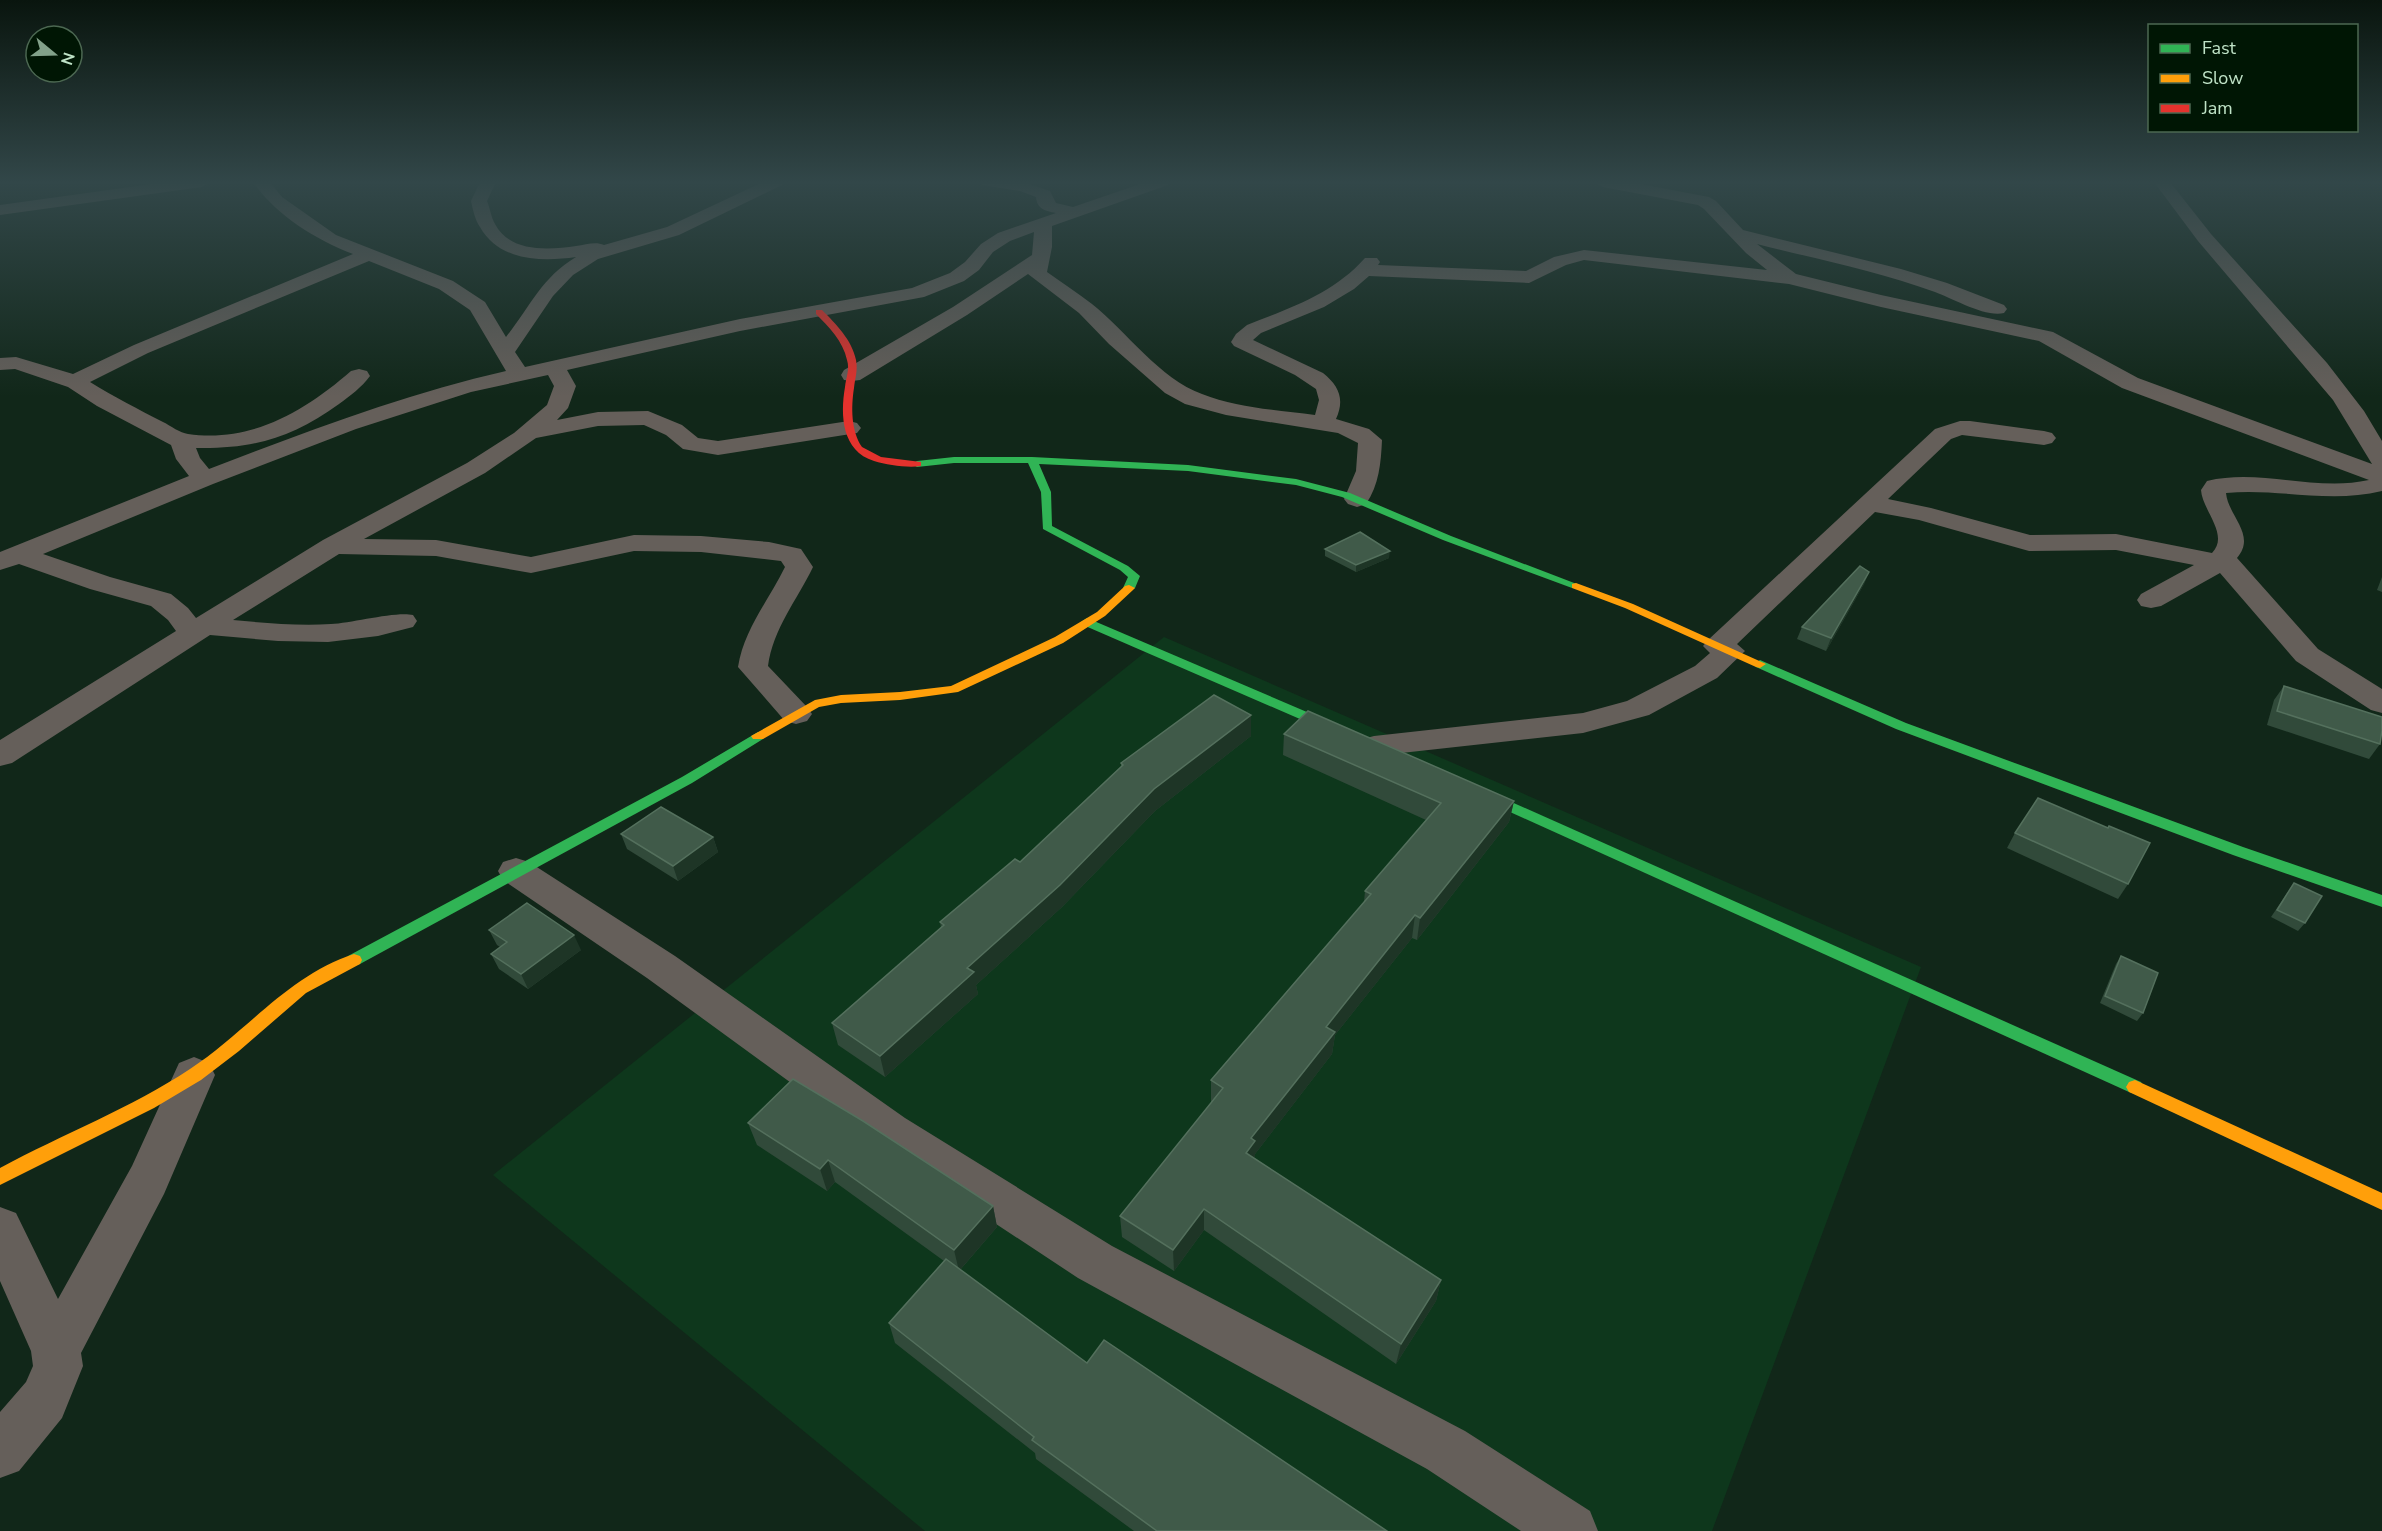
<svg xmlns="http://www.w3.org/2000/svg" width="2382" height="1531" font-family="'Nunito Sans',sans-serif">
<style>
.built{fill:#0e371c}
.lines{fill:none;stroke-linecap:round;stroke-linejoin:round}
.street{fill:#655f5a;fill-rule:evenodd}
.fast{fill:#30b455;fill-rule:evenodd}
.slow{fill:#ff9f0a;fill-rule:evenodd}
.jam{fill:#e5322d;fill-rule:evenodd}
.wall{fill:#314a3a}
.shaded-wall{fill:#1e3526}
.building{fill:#405a49;stroke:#54705d;stroke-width:1.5}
</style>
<rect width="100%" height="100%" fill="#112719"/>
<path class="built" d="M1164 637 1921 967 1712 1531H925L493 1175Z"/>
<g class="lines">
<g class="street">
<path d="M166 182H210L202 187 0 215V205Z"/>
<path d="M253 182H270L282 197 336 235 453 281 485 302 506 337C530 307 541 278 576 257 541 262 499 261 480 227 475 220 473 210 471 201L480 182H496L487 201C490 208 491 217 495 224 510 253 549 250 576 246 586 245 595 241 604 245L667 227 763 182H784L782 185 679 235 598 259 573 275 553 296 515 352 525 367 740 319 912 288 950 273 965 262 981 244 998 233 1056 213C1045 211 1037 209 1036 197L1020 191 982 185 980 182H1023L1050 191 1056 203 1073 207 1146 182H1170L1168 185 1052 226V247L1047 272C1062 283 1078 293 1092 304 1126 331 1160 379 1202 394 1237 408 1278 410 1315 415L1319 400 1316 389 1295 375 1234 346 1231 342 1236 334 1247 325C1290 308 1333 294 1365 258H1377L1380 262 1378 265 1526 271 1554 257 1584 250 1767 270 1746 253 1704 209 1698 205 1603 187 1595 182H1630L1709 197 1716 201 1743 230 1901 269 1947 283 2004 305 2007 309 2004 313C1986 318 1952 298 1935 292 1877 271 1816 259 1757 244L1796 274 1881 295 2053 332 2138 378 2372 464 2333 400 2198 241 2154 182H2170L2211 234 2327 363 2364 411 2382 441V491C2329 504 2279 488 2226 493 2228 516 2257 535 2237 558L2318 649 2382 689V713L2371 710 2296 661 2220 573 2161 606 2151 608 2141 606 2137 600 2141 594 2194 565 2116 550 2029 551 1919 520 1875 512 1737 644 1745 651 1717 678 1649 715 1583 733 1374 756 1363 753 1358 746 1363 739 1374 736 1583 713 1627 701 1695 666 1710 653 1703 646 1708 640 1935 429 1960 421H1970L2044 431 2052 433 2056 438 2052 443 2044 445 1962 435 1951 439 1888 499 1931 508 2030 535 2116 534 2212 553C2230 535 2202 510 2201 490L2207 481C2260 468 2315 492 2369 480L2122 388 2039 341 1881 307 1789 284 1584 260 1566 265 1529 283 1369 276 1354 289 1324 307 1261 333 1253 340 1323 373C1339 386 1345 399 1336 419L1369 429 1382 440C1381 463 1379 485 1366 504L1357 507 1348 504 1344 499 1356 471 1358 443 1338 433 1226 415 1185 404 1165 393 1109 344 1079 313 1028 274 967 315 860 380 852 381 844 380 841 375 844 370 953 307 1032 255 1034 232 1010 241 993 252 979 270 964 281 924 297 740 331 567 370 576 386 568 408 557 420 598 412 648 411 682 425 698 438 718 441 849 421 857 423 861 428 857 433 718 455 683 449 666 435 644 425 598 426 536 438 485 473 364 539 436 540 531 557 634 535 701 536 769 542 801 549 813 567C797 600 773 629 768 666L807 707 812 714 807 721 796 724 785 721 738 667C744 629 769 600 785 567L781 561 701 552 634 551 531 573 436 556 339 554 233 620C265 623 298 626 331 624 352 623 396 611 413 615L417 621 413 627 378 636 328 642 278 641 210 635 12 763 0 766V740L176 631 168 620 151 606 90 589 19 564 0 570V552L189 476 176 459 171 445 97 406 68 387 15 369 0 370V358L16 357 73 374 134 345 353 254C315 239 277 216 253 182ZM369 261 439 289 470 310 506 371C404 394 306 432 209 469L200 458 196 448C253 449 292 438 339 404 350 396 362 387 370 376L367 371 359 369 351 371C305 411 252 443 188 434 180 433 171 426 163 422 138 409 114 397 90 382L148 353ZM548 375 554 386 547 405 514 433 467 463 323 540 196 618 188 608 171 594 110 577 43 554 213 484 356 429 471 392Z"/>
<path d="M516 858 529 862 675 956 905 1118 1112 1246 1465 1431 1590 1511 1598 1531H1521L1427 1469 1078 1278 875 1144 647 978 503 880 498 871 503 862Z"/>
<path d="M194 1057 209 1063 215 1075 164 1194 81 1353 83 1366 62 1418 19 1471 0 1478V1412L26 1382 33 1366 31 1351 0 1281V1207L16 1213 58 1299 132 1166 179 1063Z"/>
</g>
<g class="fast">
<path d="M954 457H1032L1188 465 1296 479 1350 493 1451 536 1582 586 1580 588H1572L1443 540 1342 497 1296 485 1188 471 1039 464 1051 492 1052 526 1128 566 1140 576 1135 588 1129 591 1123 588 1128 577 1120 570 1043 529 1041 492 1028 463H954L917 467 912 464 917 461Z"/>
<path d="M1087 618 1349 730 1351 733 1349 736H1339L1083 625 1081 622Z"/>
<path d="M1760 660 1906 723 2243 847 2382 895V907L2233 855 1896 729 1756 667 1754 664Z"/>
<path d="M758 732 765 736 763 739 692 783 360 964 354 966 348 964 346 960 348 956 682 777Z"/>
<path d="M1471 784 2141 1082 2144 1087 2141 1092 2135 1094 2129 1092 1466 792 1464 789 1466 786Z"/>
</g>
<g class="slow">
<path d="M1576 583 1633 604 1766 664 1760 668 1756 667 1625 608 1572 588V584Z"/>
<path d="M1129 585 1135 588 1133 590 1105 616 1063 643 958 692 900 700 841 703 819 707 763 739H753L751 736 815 700 841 695 900 692 951 686 1055 637 1097 612 1125 586Z"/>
<path d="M354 954 360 956 362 960 360 964 306 993 239 1051 201 1080 154 1108 0 1185V1168C63 1134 131 1108 190 1069 246 1032 289 975 354 954Z"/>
<path d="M2135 1080 2382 1193V1210L2129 1092 2126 1087 2129 1082Z"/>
</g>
<path class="jam" d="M816 310H822C836 324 852 340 856 360 858 371 855 378 854 388 851 407 851 431 862 447L881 457 921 462V466C907 468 888 465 874 461 842 451 840 416 845 387 846 377 850 370 847 360 843 341 829 327 816 314Z"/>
</g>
<g class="wall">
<path d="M1325 549 1389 558 1356 572 1325 556Z"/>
<path d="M1869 572 1864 584 1826 651 1797 639 1802 627Z"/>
<path d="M2382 577V592L2377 590Z"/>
<path d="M2284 686 2380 744 2369 759 2267 725 2274 700Z"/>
<path d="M1251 715V736L1155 811 1062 907 976 985 978 994 885 1077 838 1045 832 1023 941 928 940 922 1020 862 1121 767V763Z"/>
<path d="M1284 734 1514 801 1509 822 1417 940 1412 938 1335 1035 1332 1054 1255 1154 1254 1158 1441 1280 1436 1301 1396 1364 1204 1230 1174 1271 1122 1237 1120 1216 1211 1103V1080L1364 902 1365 891 1426 820 1283 755Z"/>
<path d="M2108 828 2128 884 2118 899 2007 848 2015 833Z"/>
<path d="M621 834 713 837 718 852 678 881 627 849Z"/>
<path d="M2294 883 2305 923 2298 931 2271 917Z"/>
<path d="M489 930 581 950 528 989 499 969 491 954 500 947 497 945Z"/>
<path d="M2121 956 2143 1013 2137 1021 2100 1003 2116 964Z"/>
<path d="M748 1123 993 1206 997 1227 960 1270 1087 1363 1387 1531H1134L1036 1459 1035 1453 895 1343 889 1323 944 1261 835 1182 827 1191 757 1145Z"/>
</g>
<g class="shaded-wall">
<path d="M1390 551 1389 558 1356 572V565Z"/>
<path d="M1869 572 1864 584 1826 651 1831 638Z"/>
<path d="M1251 715V736L1155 811 1062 907 976 985 978 994 885 1077 880 1056 967 968 1154 789Z"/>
<path d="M1514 801 1509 822 1417 940 1420 918Z"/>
<path d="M713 837 718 852 678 881 673 866Z"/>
<path d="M1415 915 1412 938 1335 1035 1332 1054 1255 1154 1254 1162 1246 1153 1251 1138 1326 1027Z"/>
<path d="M574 935 581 950 528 989 521 974Z"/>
<path d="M828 1160 835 1182 827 1191 820 1169Z"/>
<path d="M993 1206 997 1227 959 1271 954 1250Z"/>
<path d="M1204 1209V1230L1174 1271 1173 1250Z"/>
<path d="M1441 1280 1436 1301 1396 1364 1401 1344Z"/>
</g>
<g class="building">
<path d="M1360 532 1390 551 1356 565 1325 549Z"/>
<path d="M1860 566 1869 572 1831 638 1802 627Z"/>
<path d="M2284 686 2382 717V730L2380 744 2277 711Z"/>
<path d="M1214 695 1251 715 1154 789 1060 885 967 968 974 972 880 1056 832 1023 944 925 940 922 1015 859 1020 862 1123 765 1121 763Z"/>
<path d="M1308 711 1514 801 1420 918 1415 915 1326 1027 1335 1032 1251 1138 1255 1141 1246 1153 1441 1280 1401 1344 1204 1209 1173 1250 1120 1216 1223 1088 1211 1080 1371 894 1365 891 1441 803 1284 734Z"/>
<path d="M2038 798 2108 828 2109 826 2150 843 2128 884 2015 833Z"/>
<path d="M661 807 713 837 673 866 621 834Z"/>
<path d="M2294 883 2322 896 2305 923 2277 910Z"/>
<path d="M527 903 574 935 521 974 491 954 507 942 489 930Z"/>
<path d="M2121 956 2158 973 2143 1013 2105 996Z"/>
<path d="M793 1079 863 1121 993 1206 954 1250 828 1160 820 1169 748 1123Z"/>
<path d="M946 1259 1087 1363 1104 1340 1387 1531H1157L1032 1440 1034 1437 889 1323Z"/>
</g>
<linearGradient id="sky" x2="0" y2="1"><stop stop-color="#09150e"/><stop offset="0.46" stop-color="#324749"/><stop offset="1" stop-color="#324749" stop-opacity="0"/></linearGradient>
<rect width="2382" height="397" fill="url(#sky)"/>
<rect x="2148" y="24" width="210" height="108" fill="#001604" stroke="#4c6852" stroke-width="1.5"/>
<rect x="2160" y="44" width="30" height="9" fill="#30b455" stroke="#4c6852" stroke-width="1.5"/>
<text x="2202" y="54" font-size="18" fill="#bfe3c7">Fast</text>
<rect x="2160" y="74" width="30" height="9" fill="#ff9f0a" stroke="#4c6852" stroke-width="1.5"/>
<text x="2202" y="84" font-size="18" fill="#bfe3c7">Slow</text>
<rect x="2160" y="104" width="30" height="9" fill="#e5322d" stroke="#4c6852" stroke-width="1.5"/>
<text x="2202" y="114" font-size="18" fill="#bfe3c7">Jam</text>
<g transform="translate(54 54) rotate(109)"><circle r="28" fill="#001604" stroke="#4c6852" stroke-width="1.5"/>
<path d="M0-4.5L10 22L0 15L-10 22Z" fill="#82a18a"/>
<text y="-9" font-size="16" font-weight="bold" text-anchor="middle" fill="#bfe3c7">N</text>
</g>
</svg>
